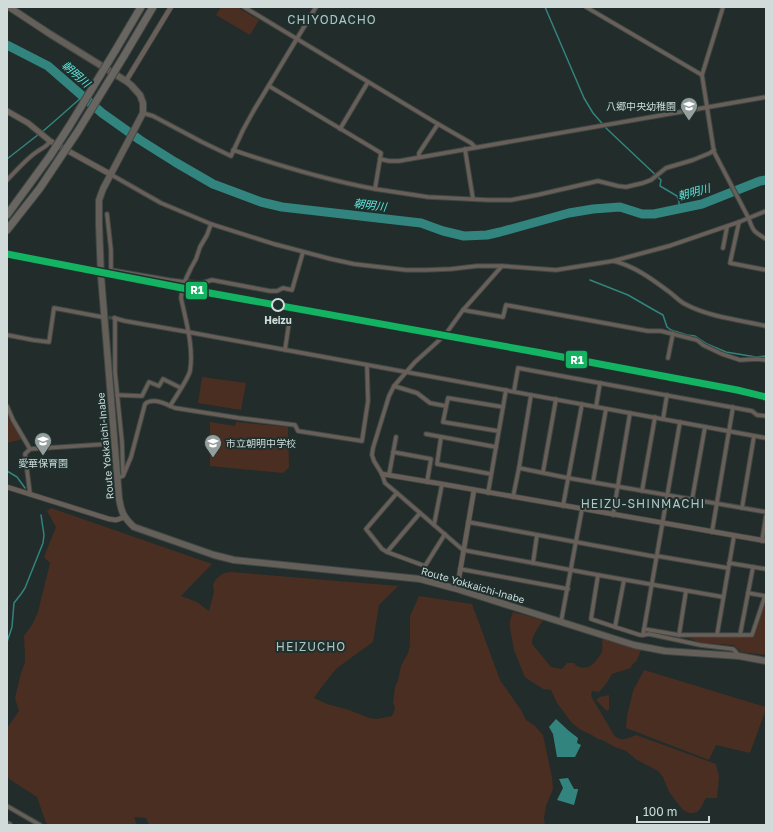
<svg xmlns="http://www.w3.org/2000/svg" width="773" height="832" font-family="'Golos Text','Noto Sans JP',sans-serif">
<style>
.green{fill:#4a2e22}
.water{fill:#32847f}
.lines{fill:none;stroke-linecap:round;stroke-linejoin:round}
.stream{stroke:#32847f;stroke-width:1.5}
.river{stroke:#32847f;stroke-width:9}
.minor-tunnel{stroke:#3c4644;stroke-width:3.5;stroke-dasharray:3.5 2;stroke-linecap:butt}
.minor-casing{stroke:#3f4745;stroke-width:5.5}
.tertiary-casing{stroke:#3f4745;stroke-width:6}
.secondary-casing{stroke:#3f4745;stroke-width:7}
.primary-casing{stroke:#3f4745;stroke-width:8}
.motorway-casing{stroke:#3f4745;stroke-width:9}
.minor{stroke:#685f59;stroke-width:3.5}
.tertiary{stroke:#685f59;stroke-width:4.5}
.secondary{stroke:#69605a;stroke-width:5}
.primary{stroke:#655f5a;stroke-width:6}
.motorway{stroke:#696661;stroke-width:7}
.motorway-bridge-casing{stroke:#3f4745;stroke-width:9;stroke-linecap:butt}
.motorway-bridge{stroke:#696661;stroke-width:7}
.rail-1-casing{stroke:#1e302e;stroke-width:10}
.rail-1{stroke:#13b361;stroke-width:7}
.stop-dot{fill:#1e302e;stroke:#d1dcda;stroke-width:2}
.labels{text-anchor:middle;stroke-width:4;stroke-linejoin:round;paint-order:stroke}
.poi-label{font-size:10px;fill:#d1dcda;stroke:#1e302e;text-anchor:end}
.stop-label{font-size:10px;font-weight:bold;fill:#d1dcda;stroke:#1e302e}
.street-label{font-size:10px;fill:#d1dcda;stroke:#1e302e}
.water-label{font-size:11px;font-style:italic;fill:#64e4db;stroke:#1e302e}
.quarter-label{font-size:12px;letter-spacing:1px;fill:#b0c5c3;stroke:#1e302e}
.line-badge{stroke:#1e302e;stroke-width:1.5}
.badge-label{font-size:11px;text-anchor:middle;font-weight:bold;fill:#fff}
</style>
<rect width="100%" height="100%" fill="#222c2a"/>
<g class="green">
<path d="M221 7H237L259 20 250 35 216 15Z"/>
<path d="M202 377 246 383 241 410 198 403Z"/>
<path d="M7 400 12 416 23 439 7 443Z"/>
<path d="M210 422 235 426 236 422 288 427 289 467 283 473 210 466Z"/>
<path d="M51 508 212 564 181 596 197 602 209 611 214 592 213 584 217 578 224 573 231 572 398 586 379 605 373 642 337 668 323 685 314 698 327 704 349 710 369 718 377 719 392 716 395 709 393 702 395 687 398 680 401 666 408 653 410 645V616L419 596 472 604 500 680 521 710 526 720 535 726 543 735 552 777 553 789 546 806 544 818 545 825H149L146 818 134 817 137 825H49L46 823 37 797 9 779 7 775V728L19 711 15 698 21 673 25 662V655L24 636 32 625 38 612 50 563 44 557 56 527 47 511Z"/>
<path d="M766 596V655L741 652 733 645 700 643 689 638 752 635Z"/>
<path d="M513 612 543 620C538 628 532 635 532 644L551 667 562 669 567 663H574C577 669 588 669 593 664 596 661 601 655 602 651 603 647 602 642 602 638L641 650 637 660 632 665 631 668 612 674 606 684 599 692 592 691 591 696 614 735C620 742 628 739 636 735L716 764 719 776 717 798H706L700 809 697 812 693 813H689L683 810 669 792 663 777 658 771 637 760 626 751 615 747 602 740 598 739 592 735 581 730 572 723 557 703 551 690 543 689 526 678 524 675 514 650 510 628V621Z"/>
<path d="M644 670 766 707V709L750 753 716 745 709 760 626 728 627 716 633 691Z"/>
<path d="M609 695V709L607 711 596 700 600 697Z"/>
</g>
<g class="water">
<path d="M556 719 569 731 578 738 577 743 581 745 575 757H557L553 734 549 727Z"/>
<path d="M568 778 574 789H578V790L574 805 557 800 563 788 559 779Z"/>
</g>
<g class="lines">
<g class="stream">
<path d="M545 7 584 98 593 113 607 129 661 180 660 186 677 196 679 202V208"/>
<path d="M42 132 57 119 83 96"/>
<path d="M7 159 39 134"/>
<path d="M590 280 628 295 654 310 663 315 667 327 671 330 687 335 695 336 707 344 726 352 756 357 766 356"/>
<path d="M7 471 17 477 25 488"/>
<path d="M7 642 12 627 14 603 21 594 25 588 43 543 44 535 41 515"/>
</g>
<path class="river" d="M7 45 48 66 102 113 140 140 175 162 213 184 261 202 282 207 421 223 443 231 464 236 487 235 500 232 569 213 593 209 620 207 642 214H654L702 204 760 181 766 180"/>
<path class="minor-tunnel" d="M103 317 114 318"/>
<defs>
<g id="minor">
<path d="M244 7 438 124 471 143 475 147"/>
<path d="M586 7 702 75"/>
<path d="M723 7 702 75 714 152 749 219C753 232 755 232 766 239"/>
<path d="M269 86 381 153 380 159 389 161H399L766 97"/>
<path d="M143 113 153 116 202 142 231 156 243 130 254 110 316 7"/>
<path d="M340 129 368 82"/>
<path d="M465 149 473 199"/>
<path d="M233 150C280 166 327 180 375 189L380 159"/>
<path d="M419 157V153L438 124"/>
<path d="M110 174 161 203 211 224 274 244 331 259 354 264 406 270H426L451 269 477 266H502L556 270 613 261 669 246 739 222 766 211"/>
<path d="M7 180 9 178C18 169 27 158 38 151 42 148 47 147 50 141"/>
<path d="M375 189 428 197 488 200H511L537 195 598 181 618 186 626 187 643 183 651 180 666 168 693 160 710 153 714 150"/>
<path d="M107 214 111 250V270L169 280 185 282 202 283 212 280 270 291H277L283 288 292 290 303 252"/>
<path d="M739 222 730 263 766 270"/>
<path d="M723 248 727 227"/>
<path d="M614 261C634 266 652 279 668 291 674 295 679 301 685 304 709 317 740 320 766 326"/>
<path d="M502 266 463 310 445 335 415 362 394 386 389 396 373 448 372 455 374 461 382 474 385 483 397 493 463 550 598 575 723 597"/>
<path d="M463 310 503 317 506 305 648 331H661L697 340 703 345 722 354 740 360 757 359 766 360"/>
<path d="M114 318 125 321 188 332 766 438"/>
<path d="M115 318V372L122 442 123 473"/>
<path d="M7 335 33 340 49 342 54 308 102 317"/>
<path d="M285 350 289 323"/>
<path d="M668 358 673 333"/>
<path d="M394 386 417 393 430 403 446 406"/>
<path d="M514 391 518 368 752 411 757 415 766 416"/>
<path d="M117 395 142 396 149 382 159 386 163 379 181 388"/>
<path d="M531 395 519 468 568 478 766 512"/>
<path d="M7 406 13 420 30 449 25 454 30 494"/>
<path d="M170 406 175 408 239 418 295 425 298 431 362 441 368 401 367 365"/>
<path d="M596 407 600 383"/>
<path d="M663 419 667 395"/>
<path d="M680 422 643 635 649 634 700 645 733 649 736 652 739 656"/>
<path d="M498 431 443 422 448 398 503 407"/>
<path d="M426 434 496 447"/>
<path d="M441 437 437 464 491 474"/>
<path d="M30 449 108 444"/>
<path d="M393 452 431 459 427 482"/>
<path d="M543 472 556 399"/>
<path d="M389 475 396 437"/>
<path d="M117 478 123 476 131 457 145 404C152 398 162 402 170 406 175 398 188 379 190 371 194 348 186 321 181 298L183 285 191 268 196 259 200 247 207 235 211 224"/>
<path d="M593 482 606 409"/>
<path d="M642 491 655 417"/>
<path d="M397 493 366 529 382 549 387 552 425 566 445 534"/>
<path d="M488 493 506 390"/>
<path d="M513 497 519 468"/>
<path d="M692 500 705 427"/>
<path d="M563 506 582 404"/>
<path d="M742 508 754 436"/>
<path d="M613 515 630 413"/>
<path d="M468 522 657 557"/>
<path d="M434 525 442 484"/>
<path d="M712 532 733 407"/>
<path d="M762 541 766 516"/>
<path d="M387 552 420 513"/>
<path d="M657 556 728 568"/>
<path d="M533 563 537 535"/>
<path d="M729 563 766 569"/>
<path d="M460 569 568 589"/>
<path d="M598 575 591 619 615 627"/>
<path d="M624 580 615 627 640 635H643"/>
<path d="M748 593 765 596"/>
<path d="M561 622 582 509"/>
<path d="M644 629 679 635H740L753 567"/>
<path d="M679 635 686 591"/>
<path d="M717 635 734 536"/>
<path d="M740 635H752L765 596H766"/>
<path d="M7 806 40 825"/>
</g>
<g id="tertiary">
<path d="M126 81 171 7"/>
<path d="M382 474 442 484 766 541"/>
<path d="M7 487 109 519 116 520 125 517"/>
<path d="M457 589 474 490"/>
</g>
<path id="secondary" d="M7 111 28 123 50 141 110 174"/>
<g id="primary">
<path d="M9 7 50 34 126 81 131 85 140 95 143 103V113L103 189 99 200V224L101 276 119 498C121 511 123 517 134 527L214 555 234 560 420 579 457 589 634 645 665 651 739 656 766 661"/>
<path d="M7 824 9 825"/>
</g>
<g id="motorway">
<path d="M115 51 141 7"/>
<path d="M124 56 153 7"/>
<path d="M7 215 50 156"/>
<path d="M7 230 40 188 58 161"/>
</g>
</defs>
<use href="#minor" class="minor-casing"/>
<use href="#tertiary" class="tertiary-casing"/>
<use href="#secondary" class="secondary-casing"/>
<use href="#primary" class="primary-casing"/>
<use href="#motorway" class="motorway-casing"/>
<use href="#minor" class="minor"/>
<use href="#tertiary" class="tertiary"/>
<use href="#secondary" class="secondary"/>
<use href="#primary" class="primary"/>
<use href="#motorway" class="motorway"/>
<defs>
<g id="motorway-bridge">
<path d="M50 156 70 125 115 51"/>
<path d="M58 161 78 131 124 56"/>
</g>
</defs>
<use href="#motorway-bridge" class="motorway-bridge-casing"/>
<use href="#motorway-bridge" class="motorway-bridge"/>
<defs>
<path id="rail-1" d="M7 254 182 288 536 352 737 390 766 397"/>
</defs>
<use href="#rail-1" class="rail-1-casing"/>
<use href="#rail-1" class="rail-1"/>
</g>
<defs>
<symbol id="school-pin" viewBox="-11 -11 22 30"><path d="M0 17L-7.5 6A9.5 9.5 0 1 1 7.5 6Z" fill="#949e9c" stroke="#1e302e"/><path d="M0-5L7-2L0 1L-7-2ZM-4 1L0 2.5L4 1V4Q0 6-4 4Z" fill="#fff"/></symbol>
</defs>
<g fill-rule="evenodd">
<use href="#school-pin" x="679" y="96" width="20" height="27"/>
<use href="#school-pin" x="33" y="431" width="20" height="27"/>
<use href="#school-pin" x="203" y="433" width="20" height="27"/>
</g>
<circle class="stop-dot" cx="278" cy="305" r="6"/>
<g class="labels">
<g class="poi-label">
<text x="676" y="110">八郷中央幼稚園</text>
<text x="226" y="447" text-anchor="start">市立朝明中学校</text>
<text x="43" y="467" text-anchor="middle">愛華保育園</text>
</g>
<g class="stop-label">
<text x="278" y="324">Heizu</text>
</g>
<g class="street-label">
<text transform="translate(105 446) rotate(-95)" y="4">Route Yokkaichi-Inabe</text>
<text transform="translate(473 585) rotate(16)" y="4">Route Yokkaichi-Inabe</text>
</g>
<g class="water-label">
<text transform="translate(76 74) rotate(41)" y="4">朝明川</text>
<text transform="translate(694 192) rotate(-15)" y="4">朝明川</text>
<text transform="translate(370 205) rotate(7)" y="4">朝明川</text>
</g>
<g class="quarter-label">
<text x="332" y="24">CHIYODACHO</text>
<text x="643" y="508">HEIZU-SHINMACHI</text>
<text x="311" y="651">HEIZUCHO</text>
</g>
</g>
<g class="line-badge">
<rect x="185" y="281" width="23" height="19" rx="4" fill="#13b361"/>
<rect x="565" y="350" width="23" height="19" rx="4" fill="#13b361"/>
</g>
<g class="badge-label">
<text x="197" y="294">R1</text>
<text x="577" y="364">R1</text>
</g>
<rect width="773" height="832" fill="none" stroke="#d1dcda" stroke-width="16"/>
<path d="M637 816v6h72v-6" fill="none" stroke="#d1dcda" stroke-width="2"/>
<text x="643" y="816" font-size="12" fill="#d1dcda" stroke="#1e302e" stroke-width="3" paint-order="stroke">100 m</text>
</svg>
